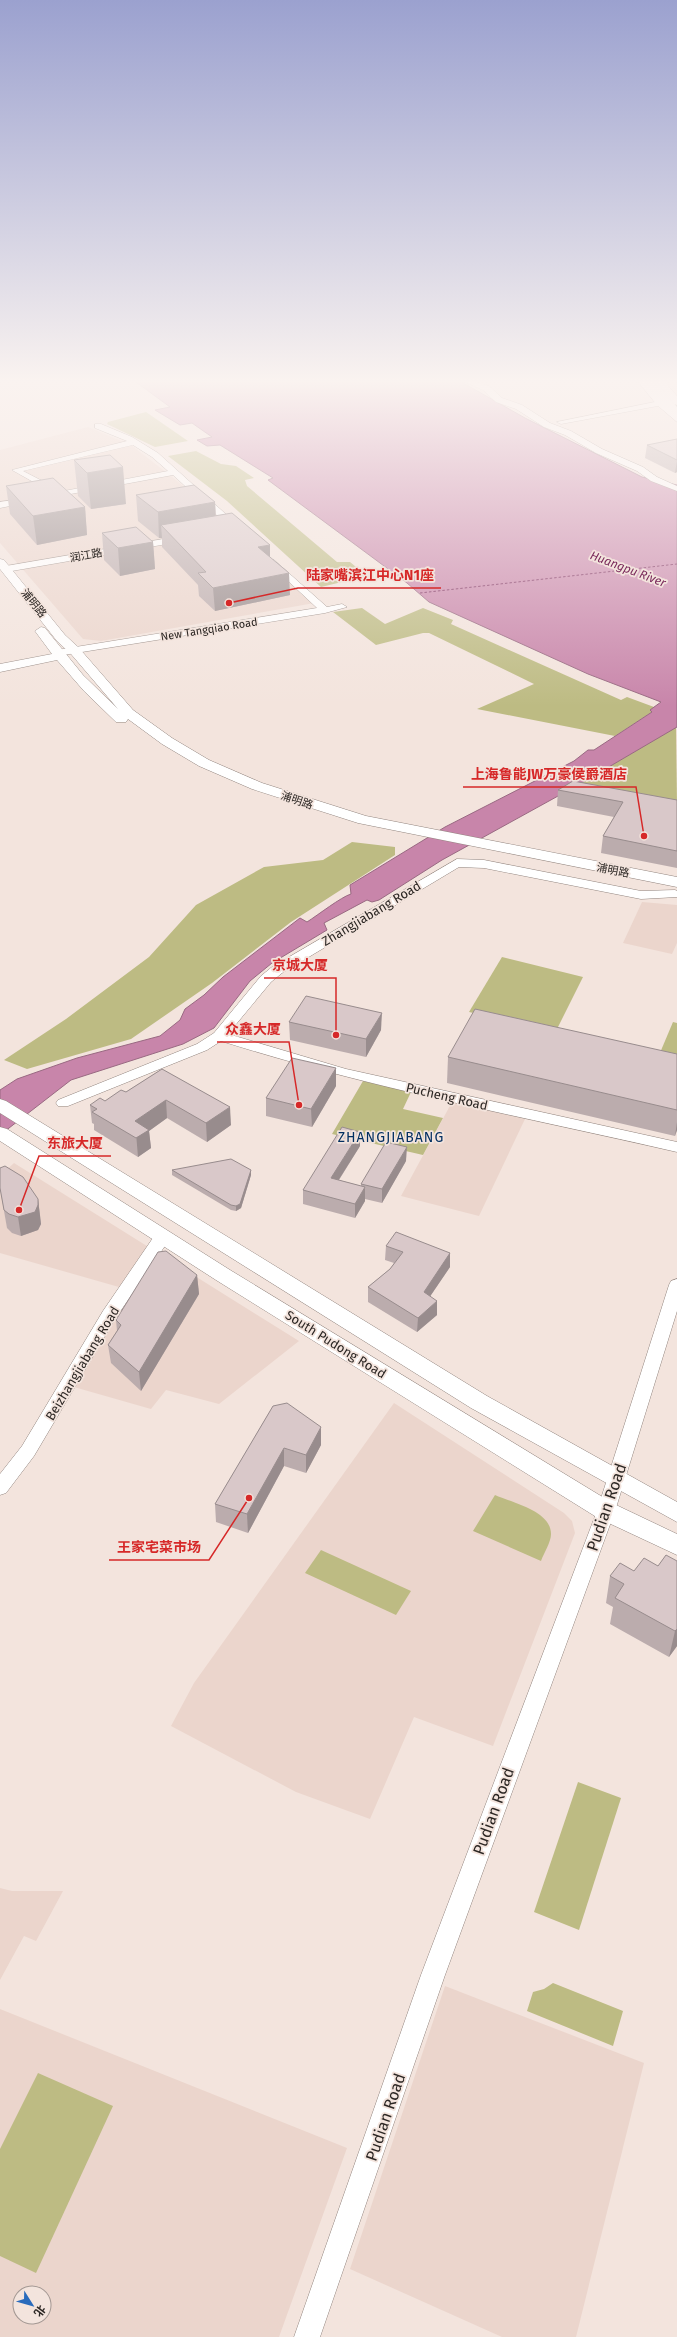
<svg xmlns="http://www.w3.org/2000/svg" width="677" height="2337" font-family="'Fira Sans','Noto Sans SC',sans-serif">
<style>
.built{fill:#ebd5cc;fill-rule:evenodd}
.green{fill:#bdbb83}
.water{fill:#c885aa;stroke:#996982}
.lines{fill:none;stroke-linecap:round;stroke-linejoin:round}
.ferry{stroke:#7a2a5b;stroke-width:1;stroke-dasharray:2.5 2;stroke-linecap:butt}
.minor-casing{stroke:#92857f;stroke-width:1}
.major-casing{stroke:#92857f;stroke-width:1}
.highway-casing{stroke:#92857f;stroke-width:2}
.minor{fill:#fff;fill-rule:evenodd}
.major{fill:#fff;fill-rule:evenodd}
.highway{fill:#fff;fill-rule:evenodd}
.wall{fill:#bbacad}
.shaded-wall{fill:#988c8d}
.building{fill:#d9c8c9;stroke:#988c8d}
.labels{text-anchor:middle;stroke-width:3.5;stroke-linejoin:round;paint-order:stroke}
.far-street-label{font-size:11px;fill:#2c2724;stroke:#f3e4dd}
.far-water-label{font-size:12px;font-style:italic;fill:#7a2a5b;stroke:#f3e4dd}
.street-label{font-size:13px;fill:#2c2724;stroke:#f3e4dd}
.neighbourhood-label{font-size:14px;letter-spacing:1px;fill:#032f61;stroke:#f3e4dd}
.near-street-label{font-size:16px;fill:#2c2724;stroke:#f3e4dd}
.leader{fill:none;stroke:#d62828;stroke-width:1.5}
.callout-dot{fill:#d62828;stroke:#f3e4dd;stroke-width:1.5}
.callout-label{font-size:14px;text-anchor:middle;font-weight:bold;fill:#d62828;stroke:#f3e4dd;stroke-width:3.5;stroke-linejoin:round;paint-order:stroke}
</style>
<rect width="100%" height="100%" fill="#f3e4dd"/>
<g class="built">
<path d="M88 427 131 445 176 480 320 602 101 641 83 639 0 543V450Z"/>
<path d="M642 902 677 905V943L672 954 623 943Z"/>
<path d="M452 1102 525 1119 479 1216 401 1196Z"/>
<path d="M14 1163 299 1341 219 1404 166 1390 151 1409 74 1387 133 1291 0 1253V1176Z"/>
<path d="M394 1403 564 1513 572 1521 575 1533 493 1746 414 1717 370 1819 296 1792 171 1726 194 1683Z"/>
<path d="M0 1888 12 1891H63L36 1941 24 1936 0 1980Z"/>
<path d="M445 1986 644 2063 576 2337H502L350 2269Z"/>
<path d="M0 2009 347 2148 279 2337H0ZM20 2293H44V2317H20Z"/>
</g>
<g class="green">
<path d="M146 412 188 441 155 447 107 424 108 422Z"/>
<path d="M196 451 221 464 236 466 254 478 245 480 247 486 337 562H350L367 576 321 587 227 501 168 456Z"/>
<path d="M362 608 385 624 423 608 453 620 451 624 621 700 627 697 654 707 652 712 615 736 477 709 534 684 429 633H423L376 645 333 612Z"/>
<path d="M676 727 677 804 578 785Z"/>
<path d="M352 842 395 847V855L291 922 212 983 131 1039 27 1069 4 1060 66 1019 149 957 196 905 264 867 323 860Z"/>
<path d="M502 957 583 977 556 1031 469 1012Z"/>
<path d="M673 1022 677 1023V1072L654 1067Z"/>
<path d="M363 1081 411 1092 403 1109 443 1118 423 1155 332 1134Z"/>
<path d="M495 1495C513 1503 551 1511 551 1534 551 1542 544 1553 541 1561L473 1531Z"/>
<path d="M321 1550 411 1591 396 1615 305 1573Z"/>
<path d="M578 1782 621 1798 579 1930 534 1912Z"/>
<path d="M553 1983 623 2011 613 2046 527 2011 533 1992 544 1989Z"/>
<path d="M38 2073 113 2106 36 2273 0 2256V2149Z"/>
</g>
<path class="water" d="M132 379H456L525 418 642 477 677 485V727L578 785 442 860 379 900 372 902 367 900 324 923 327 930 272 963 250 981 214 1028 183 1044 71 1080 0 1135V1090L17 1079 77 1058 160 1036 180 1020 185 1009 204 995 223 977 300 918 307 922C318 915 341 897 351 894L350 885 445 827 574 761 588 750H594L652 712 650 710 661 702 588 674 429 602 407 583 268 480 273 478 220 445 207 446 197 440 212 437 192 423 180 425 155 410 170 407Z"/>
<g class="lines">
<path class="ferry" d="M420 593 677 564"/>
<defs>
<g id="minor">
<path d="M458 379H467L489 386 502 398 522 405 550 423 571 431 602 449 643 467 657 477 677 486V491L651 481 637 471 596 453 565 435 544 427 516 409 496 402 483 390Z"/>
<path d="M660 401 664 403 663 405 561 424 557 422Z"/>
<path d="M95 424H101L132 437 158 453 239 526V530H233L173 475 49 498 45 496 53 493 12 470 127 441 95 428ZM133 445 152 457 168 471 59 492 58 489 23 471Z"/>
<path d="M27 498 31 500 30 502 0 508V502Z"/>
<path d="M181 536 184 537V541L6 572 1 569 6 566Z"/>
<path d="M274 560 327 607 342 604 347 607 325 613 57 656 52 653 57 650 317 608 271 565V561Z"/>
<path d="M457 859 484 860 641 891 675 890 677 891V897L641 899 484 868 459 867 282 973 271 982 228 1034 346 1069 677 1142V1152C524 1117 370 1088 221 1041L207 1050 68 1106H58L56 1103 58 1100 197 1044 214 1033 261 976 272 967Z"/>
<path d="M163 1231 169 1232 171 1236 169 1240 115 1319 34 1456 6 1493 0 1495V1474L22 1446 103 1311 157 1232Z"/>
<path d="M677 1279V1311L615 1511 445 1975 320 2337H294L421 1975 597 1511 669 1285 671 1281Z"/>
</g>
<g id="major">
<path d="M636 379H644L677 414V422L657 405Z"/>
<path d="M654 379H662L677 396V405L674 404Z"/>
<path d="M0 559 4 560 65 635 79 648 133 710 172 738 209 760 262 783 366 816 677 877V887L358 823 252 789 199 766 162 744 128 719 126 722H116L84 691 57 660 0 672V664L52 654 35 631 41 627 45 628 83 675 118 709 71 654 57 641 0 569Z"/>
<path d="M0 1099 6 1101 487 1396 677 1502V1522L471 1408 0 1113Z"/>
<path d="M0 1127 7 1129 230 1270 614 1504 677 1534V1555L598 1518 216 1280 0 1141Z"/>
</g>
<path id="highway" d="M644 379H654L677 407V417L673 416Z"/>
</defs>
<use href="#minor" class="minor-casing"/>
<use href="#major" class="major-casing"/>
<use href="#highway" class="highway-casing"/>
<use href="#minor" class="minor"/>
<use href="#major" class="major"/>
<use href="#highway" class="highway"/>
</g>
<g class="wall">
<path d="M677 439V472L675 473 645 458 647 445Z"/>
<path d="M74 460 126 504 91 509 78 496Z"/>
<path d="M6 486 85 507 87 535 37 545 10 514Z"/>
<path d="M136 495 215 502 216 515 270 557 290 595 215 611 199 596 198 585 162 547V538H159L138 521Z"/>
<path d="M102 533 153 542 155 569 120 576 104 560Z"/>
<path d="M558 790 677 800V868L601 853 603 836 614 817 557 806Z"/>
<path d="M289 1022 381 1030 366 1057 290 1040Z"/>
<path d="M677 1054V1130L675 1136 447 1083 448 1057Z"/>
<path d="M162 1069 231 1125 207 1142 167 1118 149 1131 151 1148 138 1157 94 1130V1124L92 1123 90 1105 105 1101 126 1092Z"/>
<path d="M336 1086 312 1127 266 1116V1098Z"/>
<path d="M360 1146 339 1180 361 1186V1184L406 1161 382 1203 365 1199V1201L355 1218 303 1204V1190Z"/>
<path d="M172 1170 251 1175 241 1208 236 1211 231 1210 172 1175Z"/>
<path d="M0 1188 38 1199 41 1224 38 1230 21 1236 12 1233 7 1228Z"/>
<path d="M386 1246 450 1253V1267L430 1296 437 1315 417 1332 368 1302V1287L390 1269 394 1263 385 1260Z"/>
<path d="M197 1275 199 1294 141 1391 111 1363 108 1345 117 1331 116 1320Z"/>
<path d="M273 1406 321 1427V1445L306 1473 284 1466 248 1533 216 1522 215 1504Z"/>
<path d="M666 1555 677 1646 669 1657 610 1624 613 1607 606 1603 610 1576 658 1566Z"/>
</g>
<g class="shaded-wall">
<path d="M677 460V472L675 473Z"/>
<path d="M123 467 126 504 91 509 87 473Z"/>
<path d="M215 502 216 529 161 525 162 538H159L158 512Z"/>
<path d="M85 507 87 535 37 545 33 516Z"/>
<path d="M153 542 155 569 120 576 118 548Z"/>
<path d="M270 545V567L258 547Z"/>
<path d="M289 573 290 595 215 611 213 588Z"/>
<path d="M382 1013 381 1030 366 1057V1039Z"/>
<path d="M336 1068V1086L312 1127 311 1109Z"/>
<path d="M166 1100 167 1118 149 1131 151 1148 138 1157 135 1121Z"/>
<path d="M230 1107 231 1125 207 1142 206 1123Z"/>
<path d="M677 1122V1130L675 1136Z"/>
<path d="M360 1132V1146L331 1192V1178Z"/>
<path d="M407 1147 406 1161 382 1203V1189Z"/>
<path d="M251 1170V1175L241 1208 236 1211V1206Z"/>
<path d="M365 1187V1201L355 1218V1204Z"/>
<path d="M38 1199 41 1224 38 1230 21 1236 18 1217Z"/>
<path d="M450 1253V1267L423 1307 424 1292Z"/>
<path d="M197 1275 199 1294 141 1391 139 1372Z"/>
<path d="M437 1301V1315L417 1332 418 1318Z"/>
<path d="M321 1427V1445L306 1473V1455Z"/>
<path d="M284 1448V1466L248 1533 247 1514Z"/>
<path d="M677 1629V1646L669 1657 675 1631Z"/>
</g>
<g class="building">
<path d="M677 439V460L647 445Z"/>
<path d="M110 455 123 467 87 473 74 460Z"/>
<path d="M53 478 85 507 33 516 6 486Z"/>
<path d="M194 485 215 502 158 512 136 495Z"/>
<path d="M232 513 270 545 258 547 289 573 213 588 198 573 206 572 161 525Z"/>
<path d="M136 527 153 542 118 548 102 533Z"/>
<path d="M573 781 677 800V851L603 836 623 802 558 790Z"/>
<path d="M306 996 382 1013 366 1039 289 1022Z"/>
<path d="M475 1009 677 1054V1110L448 1057Z"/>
<path d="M292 1058 336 1068 311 1109 266 1098Z"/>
<path d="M162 1069 230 1107 206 1123 166 1100 135 1121 149 1130 136 1138 92 1112 97 1109 90 1105 100 1098 105 1101 121 1090 126 1092Z"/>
<path d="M342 1127 360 1132 331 1178 365 1187 355 1204 303 1190Z"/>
<path d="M386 1142 407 1147 382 1189 361 1184Z"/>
<path d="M231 1159 251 1170 240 1204 236 1206 231 1205 172 1170Z"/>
<path d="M5 1166 23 1177 38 1199V1205L35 1212 18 1217 9 1214 4 1210 0 1188V1168Z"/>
<path d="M396 1232 450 1253 424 1292 437 1301 418 1318 368 1287 390 1269 403 1252 386 1246Z"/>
<path d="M166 1251 197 1275 139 1372 108 1345 121 1325 116 1320 158 1252Z"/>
<path d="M287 1403 321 1427 306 1455 284 1448 247 1514 215 1504 273 1406Z"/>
<path d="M666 1555 677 1561V1629L675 1631 615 1598 624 1584 610 1576 620 1563 634 1571 644 1558 658 1566Z"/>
</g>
<linearGradient id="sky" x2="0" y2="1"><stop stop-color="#9ba1cf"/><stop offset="0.54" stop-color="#faf3f0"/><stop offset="1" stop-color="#faf3f0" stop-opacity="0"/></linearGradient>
<rect width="677" height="706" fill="url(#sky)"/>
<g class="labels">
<g class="far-street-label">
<text transform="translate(86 555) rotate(-10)" y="4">润江路</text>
<text transform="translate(34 603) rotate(51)" y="4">浦明路</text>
<text transform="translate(209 629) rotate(-9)" y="4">New Tangqiao Road</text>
<text transform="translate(297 800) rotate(19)" y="4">浦明路</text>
<text transform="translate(613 870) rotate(11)" y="4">浦明路</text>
</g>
<g class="far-water-label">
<text transform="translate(628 569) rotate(21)" y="4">Huangpu River</text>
</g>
<g class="street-label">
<text transform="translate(371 913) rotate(-31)" y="5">Zhangjiabang Road</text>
<text transform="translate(447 1096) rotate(13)" y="5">Pucheng Road</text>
<text transform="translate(336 1344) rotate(32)" y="5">South Pudong Road</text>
<text transform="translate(82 1363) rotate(-59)" y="5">Beizhangjiabang Road</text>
</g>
<g class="neighbourhood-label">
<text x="391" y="1142">ZHANGJIABANG</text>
</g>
<g class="near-street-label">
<text transform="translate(606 1507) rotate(-71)" y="6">Pudian Road</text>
<text transform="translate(493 1811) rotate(-70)" y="6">Pudian Road</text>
<text transform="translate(385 2117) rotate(-71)" y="6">Pudian Road</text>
</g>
</g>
<path class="leader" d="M229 603L298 588H441M644 836L636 787H463M336 1035L336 978H264M299 1105L289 1042H217M19 1210L39 1156H111M249 1498L209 1560H109"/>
<g class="callout-dot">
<circle cx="229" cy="603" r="4"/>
<circle cx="644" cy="836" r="4"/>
<circle cx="336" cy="1035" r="4"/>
<circle cx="299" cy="1105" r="4"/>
<circle cx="19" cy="1210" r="4"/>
<circle cx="249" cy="1498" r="4"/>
</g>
<g class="callout-label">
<text x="370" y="580">陆家嘴滨江中心N1座</text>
<text x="549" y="779">上海鲁能JW万豪侯爵酒店</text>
<text x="300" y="970">京城大厦</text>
<text x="253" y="1034">众鑫大厦</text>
<text x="75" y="1148">东旅大厦</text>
<text x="159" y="1552">王家宅菜市场</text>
</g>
<g transform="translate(32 2305) rotate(127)"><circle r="19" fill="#f3e4dd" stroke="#a39893"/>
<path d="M0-3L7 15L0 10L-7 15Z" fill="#296bbc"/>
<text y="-6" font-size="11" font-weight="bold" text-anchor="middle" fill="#2c2724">北</text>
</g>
</svg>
